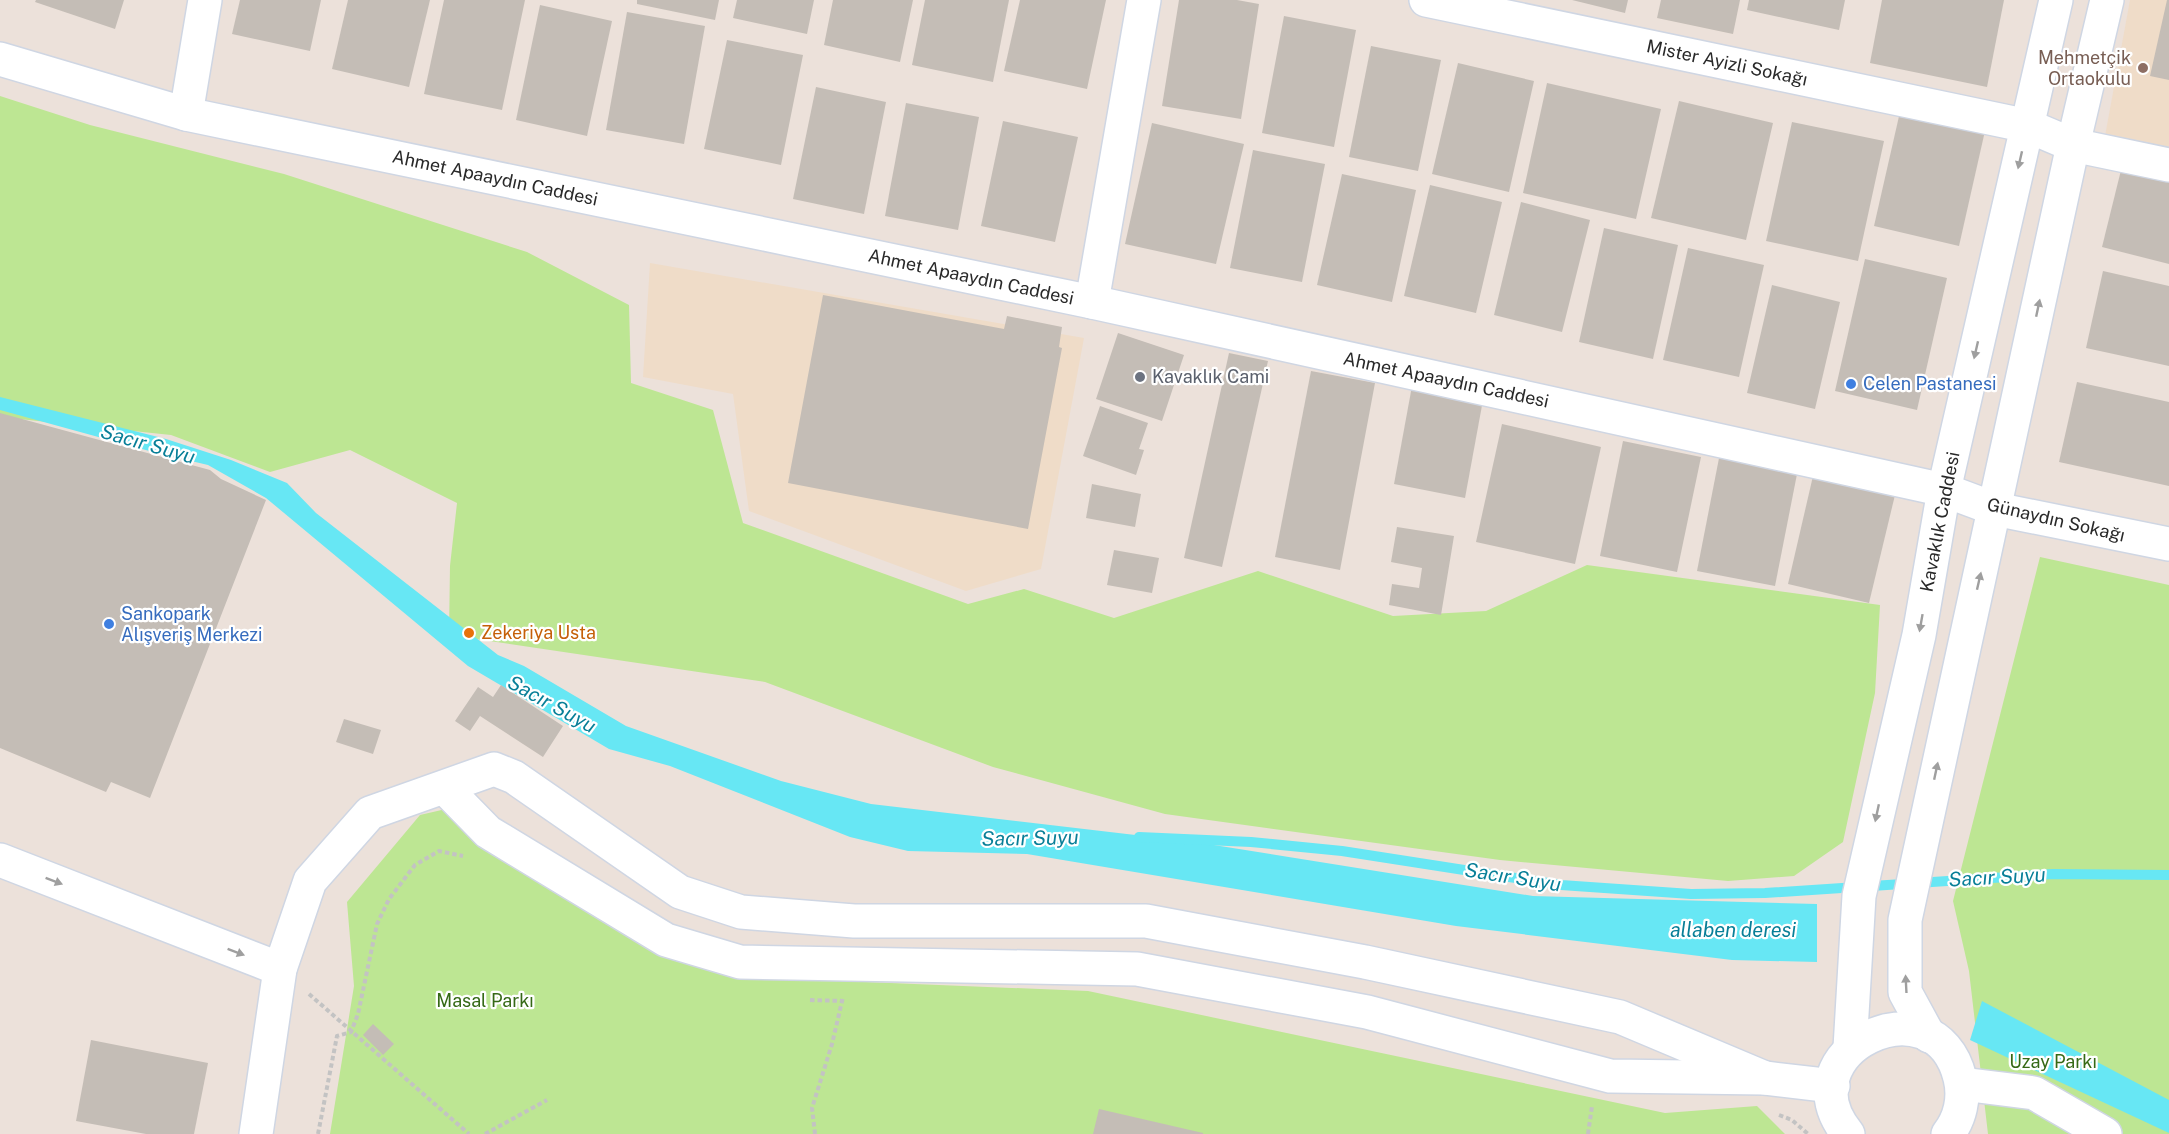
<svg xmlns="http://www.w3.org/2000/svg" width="2169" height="1134" font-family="'Public Sans',sans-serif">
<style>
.education{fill:#efdcc8}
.green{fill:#bde693}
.water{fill:#67e7f4}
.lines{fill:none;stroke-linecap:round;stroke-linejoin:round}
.stream{stroke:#67e7f4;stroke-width:10}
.building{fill:#c4bdb6}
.street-casing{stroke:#cfd6e3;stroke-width:36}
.secondary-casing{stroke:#cfd6e3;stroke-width:36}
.path{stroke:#c3c3c3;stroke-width:4;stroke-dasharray:4.5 3;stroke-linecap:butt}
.street{stroke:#fff;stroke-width:33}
.secondary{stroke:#fff;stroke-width:33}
.oneway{fill:#9f9f9f}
.education-dot{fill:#8d6e63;stroke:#fff;stroke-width:2}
.worship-dot{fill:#6b7280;stroke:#fff;stroke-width:2}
.shop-dot{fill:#3f7fe0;stroke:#fff;stroke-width:2}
.food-dot{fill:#e8710a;stroke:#fff;stroke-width:2}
.labels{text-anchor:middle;stroke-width:4.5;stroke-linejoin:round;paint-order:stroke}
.education-label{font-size:18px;fill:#785e54;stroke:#fff;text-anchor:end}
.street-label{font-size:18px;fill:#292929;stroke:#fff}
.worship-label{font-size:18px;fill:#5b616d;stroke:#fff;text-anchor:start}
.shop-label{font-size:18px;fill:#366cbe;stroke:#fff;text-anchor:start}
.food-label{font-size:18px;fill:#c56008;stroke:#fff;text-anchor:start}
.park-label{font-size:18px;fill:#356916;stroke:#fff}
.water-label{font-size:20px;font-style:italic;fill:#087f98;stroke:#fff}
</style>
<rect width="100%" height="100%" fill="#ece1da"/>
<g class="education">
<path d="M2130 0H2169V148L2105 136Z"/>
<path d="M650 263 1084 338 1041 569 966 591 749 511 733 394 643 377Z"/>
</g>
<g class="green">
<path d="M0 96 90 125 284 174 527 252 629 305 631 383 713 410 743 523 968 604 1024 589 1114 618 1258 571 1393 616 1486 611 1587 565 1880 605 1875 693 1843 842 1794 876 1728 881 1500 860 1165 814 993 767 765 682 449 635 450 566 457 503 350 450 270 472 171 435 0 417Z"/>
<path d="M2040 557 2169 585V1134H1988L1969 971 1953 901Z"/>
<path d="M446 809 741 977 1088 991 1665 1113 1757 1106 1785 1134H330L354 986 347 902 420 815Z"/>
</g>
<g class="water">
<path d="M0 397 166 439 231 460 287 483 316 513 498 655 524 666 626 726 781 781 871 804 1195 842 1533 896 1817 904V962L1732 960 1456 926 1027 854 908 851 850 837 670 766 609 749 468 666 266 498 208 465 153 452 0 410Z"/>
<path d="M1982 1001 2169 1100V1133L1970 1040Z"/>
</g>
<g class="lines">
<path class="stream" d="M1139 837 1251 842 1342 851 1561 885 1691 894 1765 893 2053 874 2169 875"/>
</g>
<g class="building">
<path d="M36 0H124L115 29 35 2Z"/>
<path d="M240 0H321L310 51 232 34Z"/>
<path d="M348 0H430L409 87 332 69Z"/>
<path d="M444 0H525L502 110 424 94Z"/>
<path d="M637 0H719L715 20 637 4Z"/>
<path d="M737 0H814L807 34 733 18Z"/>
<path d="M833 0H913L900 62 824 45Z"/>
<path d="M925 0H1009L993 82 912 65Z"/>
<path d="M1020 0H1106L1087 89 1004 71Z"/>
<path d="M1179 0H1237L1259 4 1241 119 1162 106Z"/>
<path d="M1572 0H1628L1625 13Z"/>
<path d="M1661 0H1740L1733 34 1657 18Z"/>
<path d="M1749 0H1845L1839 30 1747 10Z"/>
<path d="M1882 0H2004L1987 87 1870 63Z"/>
<path d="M2167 0H2169V80L2150 76Z"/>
<path d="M540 5 612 21 587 136 516 120Z"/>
<path d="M627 12 705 26 684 144 606 130Z"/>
<path d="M1284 16 1356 30 1334 147 1262 133Z"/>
<path d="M727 40 803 55 781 165 704 149Z"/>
<path d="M1371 46 1441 60 1418 171 1349 157Z"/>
<path d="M1458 63 1534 81 1509 192 1432 174Z"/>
<path d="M1547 83 1661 109 1636 219 1523 193Z"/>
<path d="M816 87 886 102 864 214 793 199Z"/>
<path d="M1679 101 1773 123 1746 240 1651 218Z"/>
<path d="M906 103 979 117 958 230 885 216Z"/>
<path d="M1902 103 1987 122 1959 246 1874 226Z"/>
<path d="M1003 121 1078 137 1055 242 981 226Z"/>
<path d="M1792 122 1884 141 1858 261 1766 241Z"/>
<path d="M1152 123 1244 144 1216 264 1125 244Z"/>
<path d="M1253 150 1325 164 1302 282 1230 268Z"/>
<path d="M2123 162 2169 173V264L2102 247Z"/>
<path d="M1342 174 1416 190 1392 302 1317 285Z"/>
<path d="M1430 185 1502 202 1476 313 1404 296Z"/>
<path d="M1521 202 1590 220 1562 332 1494 315Z"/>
<path d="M1604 228 1678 245 1653 359 1579 342Z"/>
<path d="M1688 248 1764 265 1739 377 1663 360Z"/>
<path d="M1865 259 1947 278 1917 410 1835 391Z"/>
<path d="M2103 271 2169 286V366L2086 348Z"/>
<path d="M1772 285 1840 302 1815 409 1747 393Z"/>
<path d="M823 295 1004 329 1007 316 1062 327 1059 347 1062 348 1028 529 788 483Z"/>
<path d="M1118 333 1184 355 1162 421 1096 399Z"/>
<path d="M1229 353 1268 361 1222 567 1184 558Z"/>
<path d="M1311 371 1375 383 1340 570 1275 557Z"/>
<path d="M2077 382 2169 402V486L2059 462Z"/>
<path d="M1412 386 1483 400 1465 498 1394 484Z"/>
<path d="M1100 406 1148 423 1139 449 1144 450 1136 475 1083 456Z"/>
<path d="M0 413 210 470 221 479 266 500 150 798 111 782 106 792 0 748Z"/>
<path d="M1502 424 1601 447 1575 564 1476 542Z"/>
<path d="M1623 441 1701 457 1677 572 1600 556Z"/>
<path d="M1720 453 1798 469 1775 586 1697 571Z"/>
<path d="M1813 476 1895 495 1869 603 1788 584Z"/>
<path d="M1092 484 1141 494 1135 527 1086 518Z"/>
<path d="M1397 527 1454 536 1441 615 1389 605 1392 584 1419 588 1422 568 1391 562Z"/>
<path d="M1114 550 1159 558 1152 593 1107 585Z"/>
<path d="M501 685 563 726 543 757 480 716 470 731 455 721 478 687 493 697Z"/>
<path d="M344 719 381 730 373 754 336 742Z"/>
<path d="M373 1024 394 1044 383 1055 363 1035Z"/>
<path d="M91 1040 208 1063 194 1134H146L76 1121Z"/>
<path d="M1099 1109 1203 1133V1134H1093Z"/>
</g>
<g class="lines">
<defs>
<g id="street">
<path d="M1426 0 2028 126 2073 145 2169 165"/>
<path d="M186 114 205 0"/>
<path d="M1092 302 1144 0"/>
<path d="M445 788 488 832 666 940 740 962 1137 969 1367 1012 1610 1076 1765 1078 1833 1086"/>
<path d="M0 860 280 969"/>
<path d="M1962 1084 2034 1093 2105 1134"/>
<path d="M256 1134 280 969 310 881 370 813 494 769 514 777 680 892 741 912 854 921H1146L1365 962 1620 1017 1765 1078"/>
</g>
<g id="secondary">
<path d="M0 59 186 114 1092 302 1944 490 1995 509 2169 544"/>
<path d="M1929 1036 1905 992V920L2073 145 2107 0"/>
<path d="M1850 1048 1859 896 1919 635 1944 490 2056 0"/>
<path d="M1848 1134C1780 1052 1935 976 1960 1078 1965 1098 1960 1119 1948 1134"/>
</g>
</defs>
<use href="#street" class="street-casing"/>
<use href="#secondary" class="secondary-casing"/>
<g class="path">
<path d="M309 994 469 1134"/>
<path d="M810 1000 842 1001"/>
<path d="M1779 1115 1792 1120 1808 1134"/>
<path d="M318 1134 337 1036 351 1032 358 1014 377 924 389 899 415 865 439 851 463 856"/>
<path d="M485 1134 547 1100"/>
<path d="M815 1134 812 1108 832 1044 843 997"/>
<path d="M1588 1134 1592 1106"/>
</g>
<use href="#street" class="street"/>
<use href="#secondary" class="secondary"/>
</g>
<defs><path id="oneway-solid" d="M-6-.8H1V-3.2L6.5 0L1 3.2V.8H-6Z" transform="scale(1.5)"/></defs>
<g class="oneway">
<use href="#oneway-solid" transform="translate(2020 160) rotate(103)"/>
<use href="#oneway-solid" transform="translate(2038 308) rotate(-78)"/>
<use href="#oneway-solid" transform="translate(1976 350) rotate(103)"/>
<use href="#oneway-solid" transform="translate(1979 581) rotate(-77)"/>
<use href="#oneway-solid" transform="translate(1921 623) rotate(100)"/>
<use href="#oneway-solid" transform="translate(1936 771) rotate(-78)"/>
<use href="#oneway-solid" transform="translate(1877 813) rotate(102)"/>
<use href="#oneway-solid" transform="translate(54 881) rotate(21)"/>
<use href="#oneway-solid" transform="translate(236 952) rotate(21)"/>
<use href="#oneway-solid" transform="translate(1906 984) rotate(-93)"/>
</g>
<circle class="education-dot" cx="2143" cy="68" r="6"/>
<circle class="worship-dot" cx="1140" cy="377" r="6"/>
<g class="shop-dot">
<circle cx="1851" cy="384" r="6"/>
<circle cx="109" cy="624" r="6"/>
</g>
<circle class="food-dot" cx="469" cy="633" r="6"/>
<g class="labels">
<g class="education-label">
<text x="2131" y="64">Mehmetçik<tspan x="2131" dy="21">Ortaokulu</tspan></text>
</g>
<g class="street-label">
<text transform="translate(1727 63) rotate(12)" y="6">Mister Ayizli Sokağı</text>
<text transform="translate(495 178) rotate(12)" y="6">Ahmet Apaaydın Caddesi</text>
<text transform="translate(971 277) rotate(12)" y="6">Ahmet Apaaydın Caddesi</text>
<text transform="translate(1446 380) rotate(12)" y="6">Ahmet Apaaydın Caddesi</text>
<text transform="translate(2056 520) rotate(13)" y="6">Günaydın Sokağı</text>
<text transform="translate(1940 522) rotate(-79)" y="6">Kavaklık Caddesi</text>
</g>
<g class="worship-label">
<text x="1152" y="383">Kavaklık Cami</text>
</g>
<g class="shop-label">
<text x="1863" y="390">Celen Pastanesi</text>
<text x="121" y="620">Sankopark<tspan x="121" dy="21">Alışveriş Merkezi</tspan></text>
</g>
<g class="food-label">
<text x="481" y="639">Zekeriya Usta</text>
</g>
<g class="park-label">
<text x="485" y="1007">Masal Parkı</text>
<text x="2053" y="1068">Uzay Parkı</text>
</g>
<g class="water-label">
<text transform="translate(148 444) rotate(16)" y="7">Sacır Suyu</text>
<text transform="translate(552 704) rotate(29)" y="7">Sacır Suyu</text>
<text transform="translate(1030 838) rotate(-1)" y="7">Sacır Suyu</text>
<text transform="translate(1513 877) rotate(9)" y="7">Sacır Suyu</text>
<text transform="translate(1997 877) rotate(-3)" y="7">Sacır Suyu</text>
<text x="1733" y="937">allaben deresi</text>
</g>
</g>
</svg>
